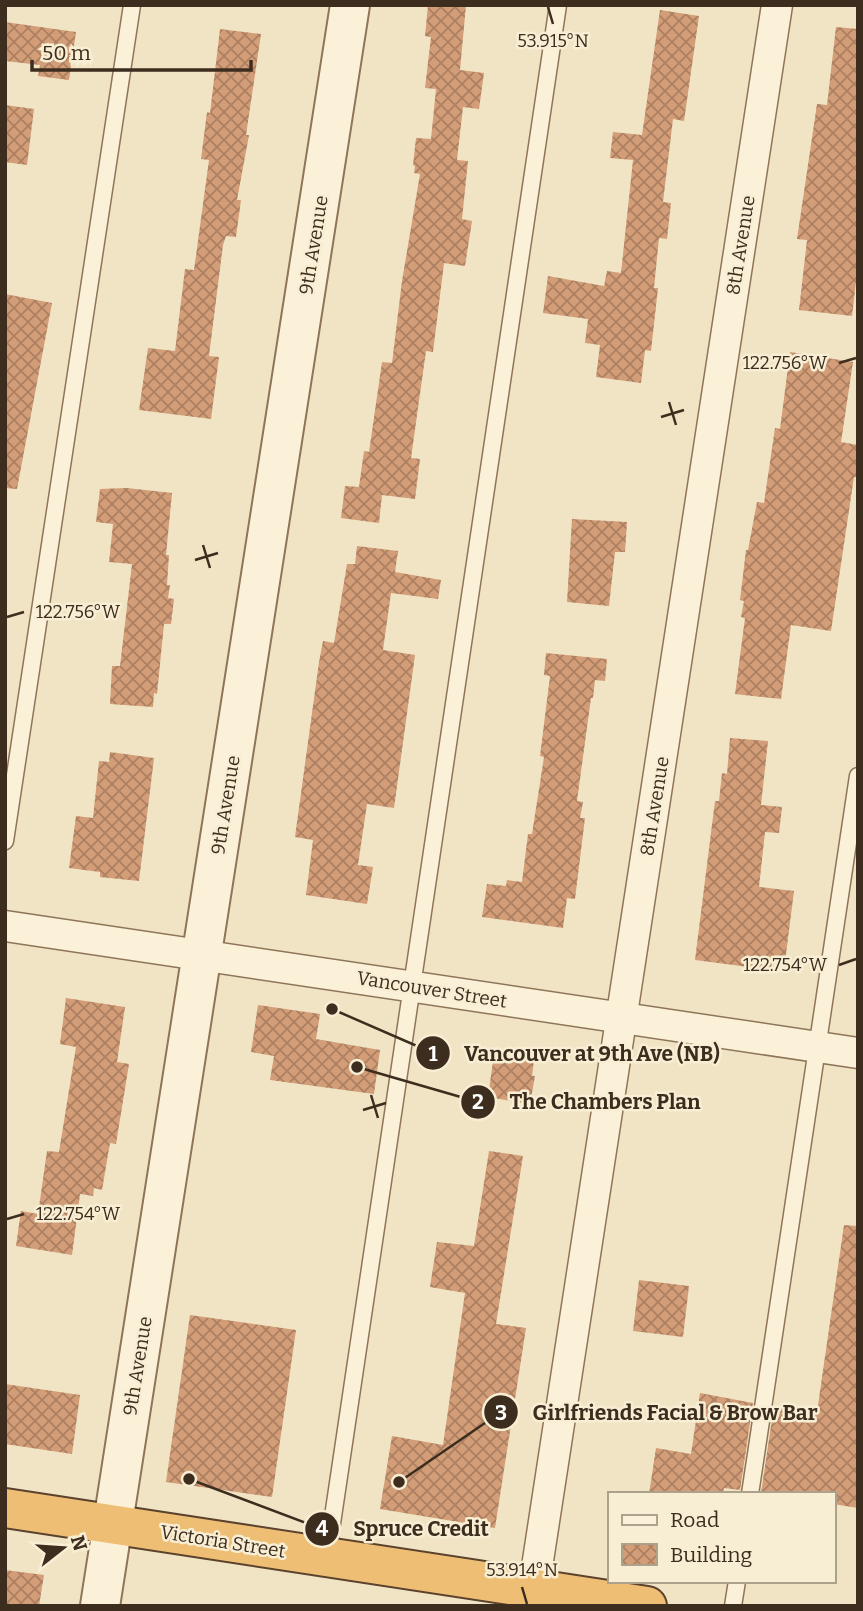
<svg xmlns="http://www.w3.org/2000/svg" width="863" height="1611" font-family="Bitter,serif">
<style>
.building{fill:url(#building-cross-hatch)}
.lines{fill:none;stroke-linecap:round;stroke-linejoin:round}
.service-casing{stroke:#8e7559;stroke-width:19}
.minor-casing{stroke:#8e7559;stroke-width:33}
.tertiary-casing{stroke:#8e7559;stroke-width:42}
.trunk-casing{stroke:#5b422d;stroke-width:42}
.service{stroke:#fbf1d8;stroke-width:16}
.minor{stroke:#fbf1d8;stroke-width:30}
.tertiary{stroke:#fbf1d8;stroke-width:38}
.trunk{stroke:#eebe75;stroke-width:38}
.ticks{fill:none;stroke:#3d2d1e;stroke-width:2.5}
.labels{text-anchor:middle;stroke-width:5;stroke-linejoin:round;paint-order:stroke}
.street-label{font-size:19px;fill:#3d2d1e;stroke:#f8eed4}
.ticks-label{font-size:18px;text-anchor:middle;fill:#3d2d1e;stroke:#f8eed4;stroke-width:5;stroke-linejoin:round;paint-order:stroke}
.leader{fill:none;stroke:#3d2d1e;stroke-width:2.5}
.callout-dot{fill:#3d2d1e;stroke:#f8eed4;stroke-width:2.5}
.mark-label{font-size:21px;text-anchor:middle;font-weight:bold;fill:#fff}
.callout-label{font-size:21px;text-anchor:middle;font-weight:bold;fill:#3d2d1e;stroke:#f8eed4;stroke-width:5;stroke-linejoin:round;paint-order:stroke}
</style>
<defs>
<pattern id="building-cross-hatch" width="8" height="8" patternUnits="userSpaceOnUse" patternTransform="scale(1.75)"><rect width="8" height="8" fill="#d29d77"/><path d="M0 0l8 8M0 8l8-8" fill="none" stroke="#ac8061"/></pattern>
</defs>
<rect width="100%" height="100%" fill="#f1e4c4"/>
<g class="building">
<path d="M428 5H466L460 70 484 73 479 109 463 107 457 160 468 161 462 219 472 221 465 266 444 263 433 352 426 351 411 458 420 459 415 499 382 495 379 523 341 518 345 486 359 487 364 451 369 452 382 362 392 363 402 281 420 174 414 173 415 166 413 165 416 138 431 139 436 89 425 88 431 37 425 36Z"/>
<path d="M660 10 699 16 684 121 673 119 663 202 671 203 667 239 659 238 654 288H658L651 351 645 350 641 383 596 377 600 345 585 343 588 319 543 313 548 276 604 286 607 271 621 273 633 160 610 158 613 132 642 135Z"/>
<path d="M5 22 76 32 69 80 38 76 40 65 5 61Z"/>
<path d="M836 27 858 29V265L852 316 799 310 807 240 797 239 817 104 827 105Z"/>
<path d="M220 29 261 34 246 135H249L237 200H241L236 237 226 236 223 245 209 356 219 357 211 419 139 410 148 348 175 351 185 269 194 270 209 160 201 159 207 112 210 113Z"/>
<path d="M5 105 34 109 27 165 5 162Z"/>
<path d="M5 294 52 303 17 489 5 488Z"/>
<path d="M790 352 853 362 841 442 858 445V477H854L831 631 791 625 781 699 735 694 745 618 741 617 744 601 740 600 746 550H748L757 502 764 503 775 428 780 429Z"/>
<path d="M127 488 172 493 166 555H169L167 585H170L168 598 174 599 171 624H164L157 694 154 693 153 707 110 704 112 666H120L132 564 109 562 113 524 96 522 100 489Z"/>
<path d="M572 519 627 522 625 552H615L609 606 567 602Z"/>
<path d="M357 546 398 551 395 572 441 580 438 599 391 593 383 650 415 655 394 808 367 804 358 865 373 867 367 904 306 895 313 840 295 837 319 662 323 641 334 643 347 564H355Z"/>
<path d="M546 653 607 659 605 681 595 680 593 698H591L577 801 583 802 580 818H585L575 899 567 898 563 928 482 917 487 884 506 886 507 880 522 882 528 834H532L544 757 540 756 550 676 544 675Z"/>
<path d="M730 738 768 741 761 805 782 807 779 833 765 832 759 887 794 891 785 962 772 960 771 970 695 960 715 801H719L722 773 727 774Z"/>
<path d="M110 752 154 758 139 881 100 877V872L69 868 76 816 93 818 99 761 109 762Z"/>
<path d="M66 998 125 1007 117 1062 129 1064 116 1144 110 1143 102 1190 94 1188 93 1196 80 1194 72 1255 16 1246 21 1211 38 1214 47 1151 59 1152 76 1047 60 1044Z"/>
<path d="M258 1005 320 1014 316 1039 380 1050 374 1094 270 1080 274 1056 251 1052Z"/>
<path d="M494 1054 534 1060 532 1076H535L530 1104 488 1097Z"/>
<path d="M489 1151 523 1156 496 1324 526 1328 495 1528 380 1509 392 1436 443 1445 465 1293 430 1287 437 1242 474 1246Z"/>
<path d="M844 1225 858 1226V1508L833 1504V1494L761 1493 774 1406 817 1412Z"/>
<path d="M639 1280 689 1286 683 1337 633 1331Z"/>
<path d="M190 1315 296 1330 272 1497 166 1482Z"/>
<path d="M5 1384 80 1395 72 1454 5 1444Z"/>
<path d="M700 1393 753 1403 740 1490 724 1488 723 1494H649L656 1448 691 1454Z"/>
<path d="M5 1570 44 1575 39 1606H5Z"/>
</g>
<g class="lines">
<defs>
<g id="service">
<path d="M5 841 132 5"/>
<path d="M750 1494 858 776"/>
<path d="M327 1557 558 5"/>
<path d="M733 1606 737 1581"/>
</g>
<g id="minor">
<path d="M5 926 858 1053"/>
<path d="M531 1606 777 5"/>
</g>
<path id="tertiary" d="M100 1606 350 5"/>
<path id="trunk" d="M5 1508 647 1606"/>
</defs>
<use href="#service" class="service-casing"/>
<use href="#minor" class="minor-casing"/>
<use href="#tertiary" class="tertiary-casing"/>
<use href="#trunk" class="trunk-casing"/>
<use href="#service" class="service"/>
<use href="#minor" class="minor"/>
<use href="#tertiary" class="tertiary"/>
<use href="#trunk" class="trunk"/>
</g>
<path class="ticks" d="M548 7 553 24M839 363 856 358M669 402 676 425M661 417 684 410M203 545 210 568M195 560 218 553M7 617 24 612M839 965 856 959M371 1095 378 1118M363 1110 386 1103M7 1219 24 1214M522 1587 527 1604"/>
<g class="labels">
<g class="street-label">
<text transform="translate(313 245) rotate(-81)" y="7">9th Avenue</text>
<text transform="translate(740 245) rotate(-81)" y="7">8th Avenue</text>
<text transform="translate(225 805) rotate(-81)" y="7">9th Avenue</text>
<text transform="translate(654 806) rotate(-81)" y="7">8th Avenue</text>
<text transform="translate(432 989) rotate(9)" y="7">Vancouver Street</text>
<text transform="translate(137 1366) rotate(-81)" y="7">9th Avenue</text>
<text transform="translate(223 1541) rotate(9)" y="7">Victoria Street</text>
</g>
</g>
<g class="ticks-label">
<text x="553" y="47">53.915°N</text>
<text x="785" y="369">122.756°W</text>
<text x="78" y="618">122.756°W</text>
<text x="785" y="971">122.754°W</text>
<text x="78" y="1220">122.754°W</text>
<text x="522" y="1576">53.914°N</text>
</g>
<path class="leader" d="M332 1009L433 1053M357 1067L478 1102M399 1482L501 1412M189 1479L322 1529"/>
<g class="callout-dot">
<circle cx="332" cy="1009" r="7"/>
<circle cx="357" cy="1067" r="7"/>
<circle cx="399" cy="1482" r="7"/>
<circle cx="189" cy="1479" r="7"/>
<circle cx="433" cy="1053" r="18"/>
<circle cx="478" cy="1102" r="18"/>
<circle cx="501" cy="1412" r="18"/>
<circle cx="322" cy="1529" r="18"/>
</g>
<g class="mark-label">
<text x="433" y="1061">1</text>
<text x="478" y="1109">2</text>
<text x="501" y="1420">3</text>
<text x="322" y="1536">4</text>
</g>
<g class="callout-label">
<text x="592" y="1061">Vancouver at 9th Ave (NB)</text>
<text x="605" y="1109">The Chambers Plan</text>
<text x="675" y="1420">Girlfriends Facial &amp; Brow Bar</text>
<text x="421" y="1536">Spruce Credit</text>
</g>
<rect width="863" height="1611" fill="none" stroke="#3d2d1e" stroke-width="14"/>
<rect x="608" y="1492" width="228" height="91" fill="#f8eed4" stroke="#ada18b" stroke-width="2"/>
<rect x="622" y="1515" width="35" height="10" fill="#fbf1d8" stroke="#ada18b" stroke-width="2"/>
<text x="670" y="1527" font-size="21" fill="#3d2d1e">Road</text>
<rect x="622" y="1544" width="35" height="21" fill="url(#building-cross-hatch)" stroke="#ada18b" stroke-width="2"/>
<text x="670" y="1562" font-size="21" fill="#3d2d1e">Building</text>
<g transform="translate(63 1548) rotate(73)" stroke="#f8eed4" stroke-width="5" paint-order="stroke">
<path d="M0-5L12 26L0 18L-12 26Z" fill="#3d2d1e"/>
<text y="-10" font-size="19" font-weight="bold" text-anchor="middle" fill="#3d2d1e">N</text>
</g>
<path d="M32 60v10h219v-10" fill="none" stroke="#3d2d1e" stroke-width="3.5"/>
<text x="42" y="60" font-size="21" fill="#3d2d1e" stroke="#f8eed4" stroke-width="5" paint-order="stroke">50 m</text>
</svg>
